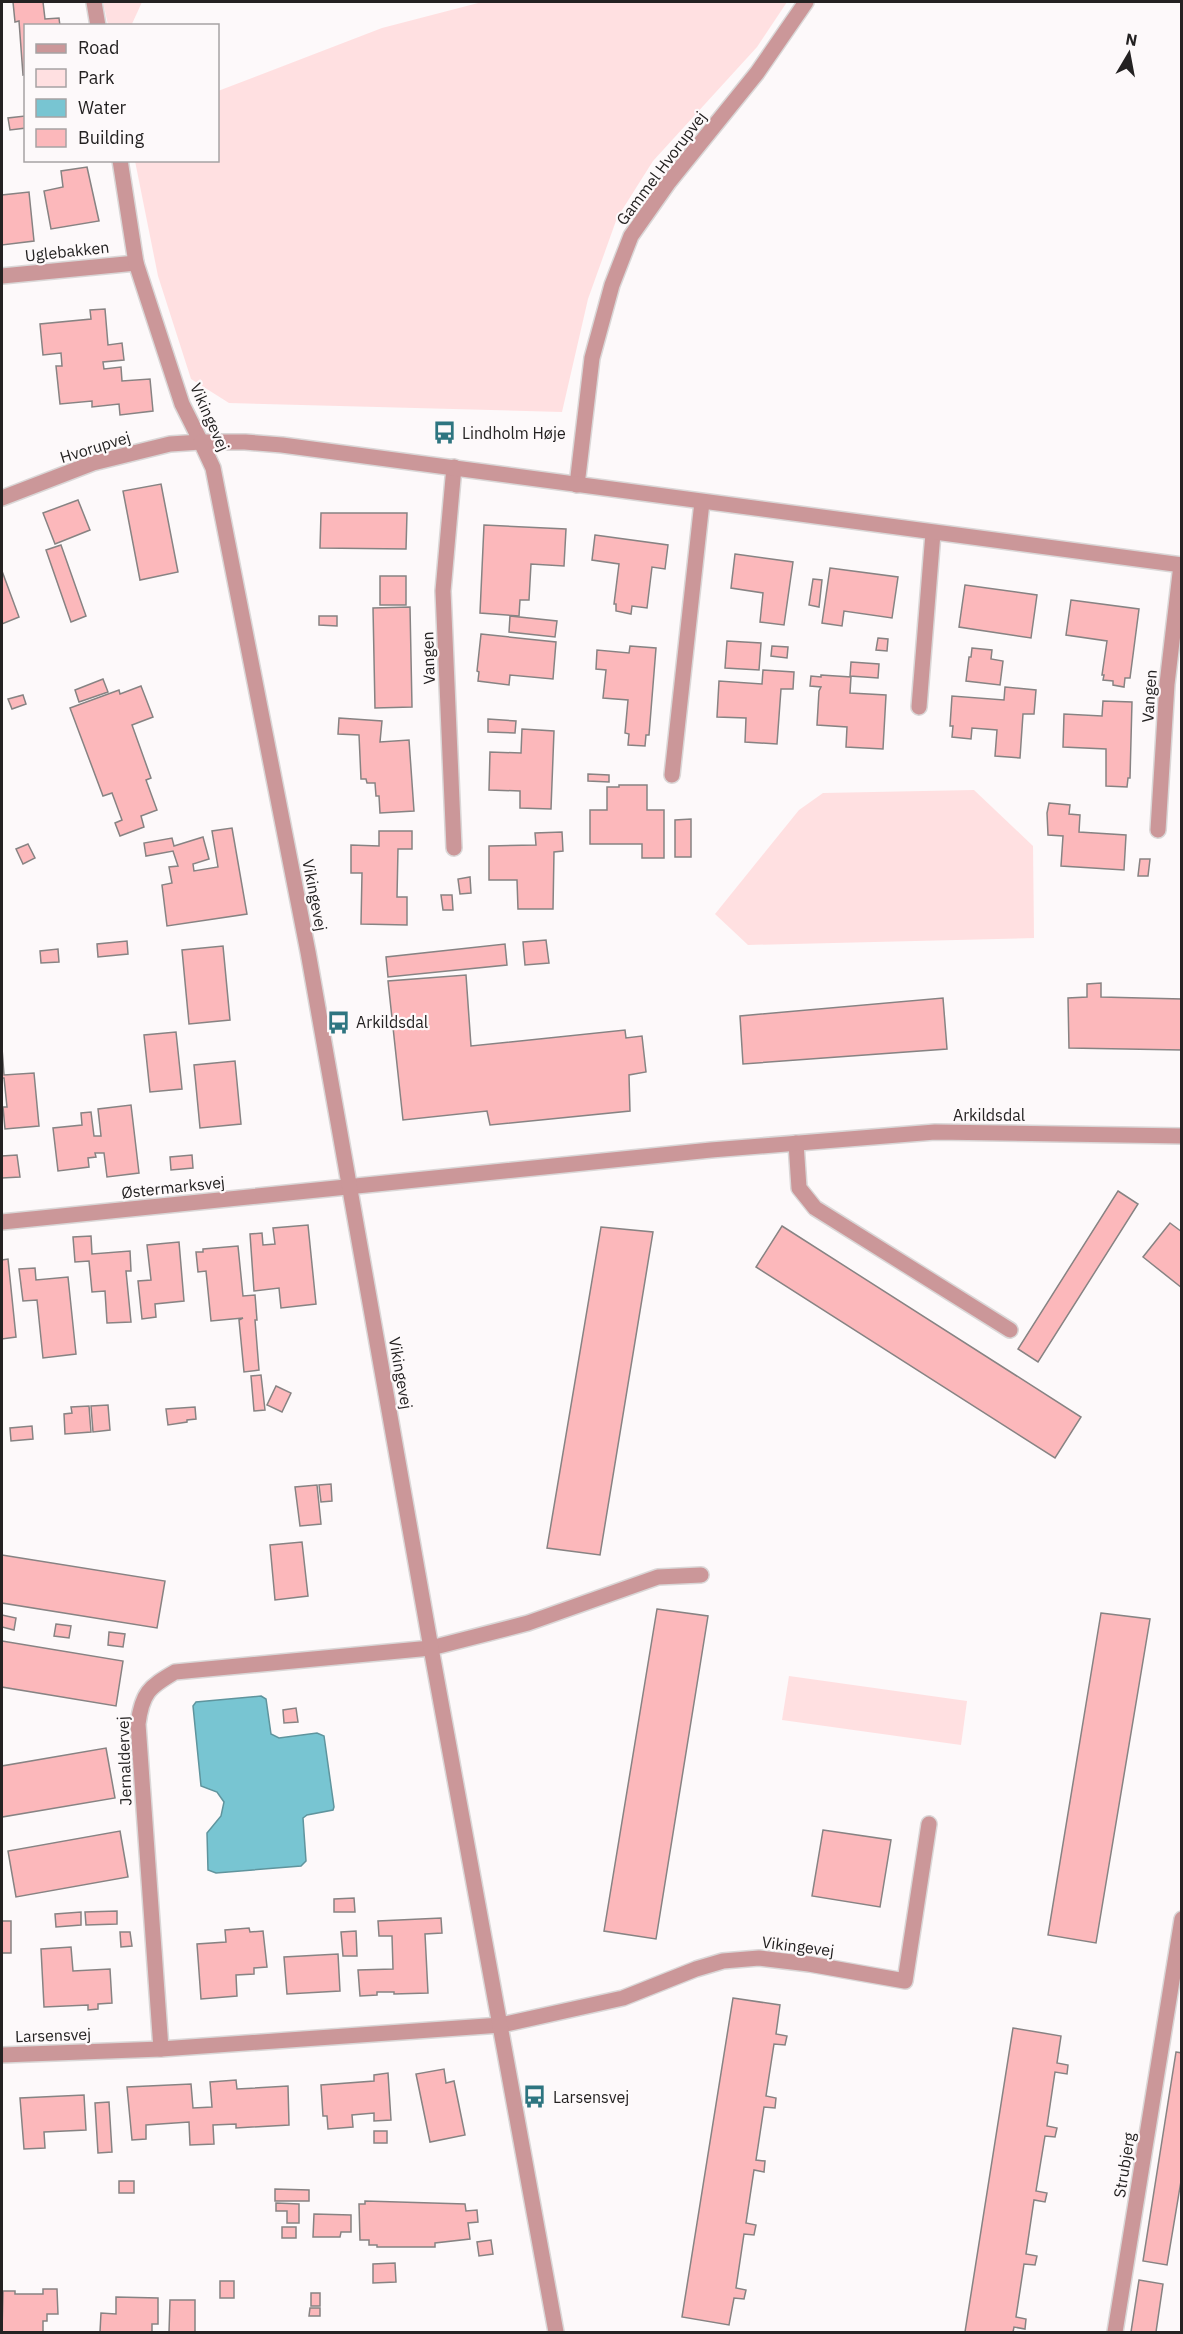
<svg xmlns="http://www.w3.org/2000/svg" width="1183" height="2334" font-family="'IBM Plex Sans',sans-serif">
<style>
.green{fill:#ffe0e1}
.water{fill:#78c5d2;stroke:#5f949d;stroke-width:1.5}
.building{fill:#fcb8bb;stroke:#878383;stroke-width:1.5}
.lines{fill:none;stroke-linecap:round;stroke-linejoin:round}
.minor-casing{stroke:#dad7d7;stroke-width:18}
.tertiary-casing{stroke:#dad7d7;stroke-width:18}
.minor{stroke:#cb9799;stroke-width:15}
.tertiary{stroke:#cb9799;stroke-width:15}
.labels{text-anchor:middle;stroke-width:4.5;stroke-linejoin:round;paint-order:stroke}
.street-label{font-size:16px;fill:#242222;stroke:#fdf9fa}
.poi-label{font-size:16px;fill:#242222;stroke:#fdf9fa;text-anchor:start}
</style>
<rect width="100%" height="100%" fill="#fdf9fa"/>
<g class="green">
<path d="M103 2H142L131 26 108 25Z"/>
<path d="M482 2H787L757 47 653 161 617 218 588 299 562 412 229 403 191 379 158 276 135 161 218 160V91L382 28Z"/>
<path d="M974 790 1033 846 1034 938 748 945 715 914 799 810 823 793Z"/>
<path d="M789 1676 967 1701 961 1745 782 1720Z"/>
</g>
<path class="water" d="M261 1696 266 1699 271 1734 279 1738 317 1733 324 1736 334 1807 333 1810 307 1815 303 1818 306 1861 301 1866 216 1873 208 1870 207 1833 221 1816 224 1802 217 1792 201 1786 193 1706 196 1702Z"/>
<g class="building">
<path d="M13 2H43L45 19 59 18 60 26H26V74L23 75 19 21 15 22Z"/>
<path d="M25 116 26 128 10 130 8 118Z"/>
<path d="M87 167 99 221 51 229 44 191 63 187 61 171Z"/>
<path d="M29 192 34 241 2 245V195Z"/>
<path d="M105 309 108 345 122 343 124 360 103 362 104 369 121 367 122 381 150 379 153 411 120 415 119 404 92 407V401L60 404 56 366H62L61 353 43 355 40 324 91 319 90 310Z"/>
<path d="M161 484 178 572 140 580 123 491Z"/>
<path d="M78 500 90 530 55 544 43 513Z"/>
<path d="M321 513H407L406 549 320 548Z"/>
<path d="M484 525 566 529 564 566 531 564 529 600H520L519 616 480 613Z"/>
<path d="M595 535 668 545 665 569 652 567 647 608 632 606 631 614 616 611V604H614L619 564 592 560Z"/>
<path d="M61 545 86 616 71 622 46 550Z"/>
<path d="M735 554 793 562 784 625 760 622 763 593 731 588Z"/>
<path d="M830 568 898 577 892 618 844 611 842 626 822 623Z"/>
<path d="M2 571 19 617 2 624Z"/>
<rect x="380" y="576" width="26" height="29"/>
<path d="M813 579 822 580 819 607 809 605Z"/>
<path d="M965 585 1037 595 1031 638 959 627Z"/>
<path d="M1071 600 1139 609 1130 678H1125L1124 687 1113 685V681L1103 680 1104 675H1102L1107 641 1066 635Z"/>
<path d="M410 607 412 707 375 708 373 608Z"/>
<path d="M319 616H337V626L319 625Z"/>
<path d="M510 616 557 621 555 637 509 632Z"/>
<path d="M481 634 556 642 553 679 510 675 509 685 478 681 479 672 477 671Z"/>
<path d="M878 638 888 639 887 651 876 650Z"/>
<path d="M727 641 761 643 759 670 725 668Z"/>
<path d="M630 646 656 648 649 735H646L645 746 628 745 629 734 625 733 628 700 603 698 606 670 596 669 597 650 629 653Z"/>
<path d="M772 646 788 647 787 658 771 656Z"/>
<path d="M972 648 992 650 991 659 1003 661 1000 685 966 681 969 657H971Z"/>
<path d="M851 662 879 664 878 678 850 676Z"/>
<path d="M763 670 794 672 793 689H781L777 744 745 742 746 718 717 717 719 681 762 684Z"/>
<path d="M821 675 851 677 850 693 886 695 883 749 846 747 847 727 817 725 819 691 821 687 810 686 811 676 821 677Z"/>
<path d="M103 679 108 692 79 702 75 690Z"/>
<path d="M141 686 153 717 132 725 151 778 146 780 157 810 141 816 144 827 120 836 115 823 122 820 112 793 103 796 70 708 119 690 120 694Z"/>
<path d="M1005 687 1036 690 1034 714H1023L1020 758 995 756 997 730 972 728 971 739 952 737 953 726H950L952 696 1004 700Z"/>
<path d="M23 695 26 704 12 709 8 699Z"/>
<path d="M1103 701 1132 702 1130 778H1128L1127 787 1106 786V749L1063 747 1064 714 1102 716Z"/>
<path d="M339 718 382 721 380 742 409 740 414 811 380 813 379 796H376L375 783H367L366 779H361L359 735 338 734Z"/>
<path d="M488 719 516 721 515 733 488 732Z"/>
<path d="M522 729 554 731 551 809 520 808V791L489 790 490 752 521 753Z"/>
<path d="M588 774 609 775V782L588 781Z"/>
<path d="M619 785H647V810H664V858H642V844H590V810H607V787H619Z"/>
<path d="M1049 803 1070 805 1069 814 1080 815 1079 832 1126 835 1124 870 1061 866 1063 836 1048 835 1047 813Z"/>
<path d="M691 819V857H675V820Z"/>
<path d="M232 828 247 914 167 926 162 885 172 883 169 867 178 866 173 851 146 856 144 843 172 838 174 846 203 837 209 859 193 864 194 871 218 867 212 831Z"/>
<path d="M379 831H412V849H398L397 897H407V925L361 924 362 873H351V845L379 846Z"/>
<path d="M562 832 563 851 554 852 553 909H518L517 880H489V846L536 845 535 833Z"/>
<path d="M28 844 35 858 23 864 16 849Z"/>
<path d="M1140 859H1150L1148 876H1138Z"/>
<path d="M470 877 471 893 460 894 458 879Z"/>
<path d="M441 895H452L453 910H443Z"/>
<path d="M546 940 549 963 525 965 523 942Z"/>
<path d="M127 941 128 954 98 957 97 944Z"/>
<path d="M505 944 507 965 388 977 386 957Z"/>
<path d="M223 946 230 1020 189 1024 182 950Z"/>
<path d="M58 949 59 962 41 963 40 951Z"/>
<path d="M466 975 471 1046 625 1030 626 1038 642 1036 646 1072 629 1075 630 1111 490 1125 487 1111 403 1120 388 981Z"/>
<path d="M1101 983V997L1182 999V1050L1069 1048 1068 998 1087 997V984Z"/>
<path d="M943 998 947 1049 743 1064 740 1016Z"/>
<path d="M176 1032 182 1089 150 1092 144 1035Z"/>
<path d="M2 1048 4 1075 34 1073 39 1126 5 1129 3 1107H7L4 1078H2Z"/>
<path d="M235 1061 241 1124 200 1128 194 1065Z"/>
<path d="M131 1105 139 1173 107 1177 104 1153H95L96 1157 88 1158 89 1167 58 1171 53 1128 82 1125 81 1113 91 1112 94 1136H101L98 1109Z"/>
<path d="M17 1155 20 1177 2 1178V1156Z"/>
<path d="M192 1155 193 1168 171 1170 170 1157Z"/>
<path d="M1118 1191 1138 1204 1038 1362 1018 1349Z"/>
<path d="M1170 1223 1182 1232V1288L1143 1257Z"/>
<path d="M308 1225 316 1304 281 1308 279 1288 254 1291 250 1234 262 1233 263 1245 275 1244 273 1228Z"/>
<path d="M782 1226 1081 1417 1055 1458 756 1267Z"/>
<path d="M601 1227 653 1232 600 1555 547 1548Z"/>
<path d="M91 1236 92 1254 130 1251 131 1271H126L131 1322 107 1323 105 1291 92 1292 89 1261 75 1262 73 1237Z"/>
<path d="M179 1242 184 1301 155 1304 156 1317 142 1319 138 1281 151 1280 147 1245Z"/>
<path d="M238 1246 243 1296 255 1295 257 1320H255L259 1370 244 1372 239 1320 243 1318 211 1321 206 1271 198 1272 196 1252H203V1249Z"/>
<path d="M8 1259 16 1337 2 1339V1260Z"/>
<path d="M35 1268 36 1280 68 1277 76 1354 43 1358 37 1300 23 1301 19 1269Z"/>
<path d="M261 1375 265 1410 254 1411 251 1376Z"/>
<path d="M276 1386 291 1393 282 1412 267 1405Z"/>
<path d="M108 1405 110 1430 93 1432 91 1406Z"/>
<path d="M89 1406 91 1432 65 1434 64 1414 72 1413 71 1407Z"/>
<path d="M195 1407 196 1419 187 1420V1422L168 1425 166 1409Z"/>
<path d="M32 1426 33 1439 11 1441 10 1428Z"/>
<path d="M331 1484 332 1501 321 1502 319 1485Z"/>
<path d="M317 1485 321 1524 300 1526 295 1487Z"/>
<path d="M302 1542 308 1596 275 1600 270 1545Z"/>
<path d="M2 1555 165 1581 157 1628 2 1603Z"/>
<path d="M657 1609 708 1616 656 1939 604 1931Z"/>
<path d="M1101 1613 1150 1619 1096 1943 1048 1935Z"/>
<path d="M2 1615 16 1618 14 1630 2 1627Z"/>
<path d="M56 1624 71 1626 69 1638 54 1636Z"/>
<path d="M109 1632 125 1634 123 1647 108 1645Z"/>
<path d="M2 1641 123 1661 116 1706 2 1687Z"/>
<path d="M296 1708 298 1722 284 1723 283 1710Z"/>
<path d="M106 1748 115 1798 2 1817V1766Z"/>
<path d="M823 1830 891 1840 880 1907 812 1896Z"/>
<path d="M120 1831 128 1877 16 1897 8 1851Z"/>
<path d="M354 1898 355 1912H334V1899Z"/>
<path d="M117 1911V1924L86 1925 85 1912Z"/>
<path d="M81 1912V1925L56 1927 55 1914Z"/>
<path d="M441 1918 442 1933 425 1934 428 1993 394 1994V1992H377V1995L360 1996 358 1970 393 1969 392 1936H379L378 1921Z"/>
<rect x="2" y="1921" width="9" height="32"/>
<path d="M249 1928 250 1932 263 1931 267 1967 254 1968V1974L236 1975 237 1996 201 1999 197 1944 226 1942 225 1930Z"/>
<path d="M356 1931 357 1956H343L341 1932Z"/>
<path d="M120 1932H130L132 1946 121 1947Z"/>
<path d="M71 1947 73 1971 110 1969 112 2003 98 2004V2009L88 2010V2005L44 2007 41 1949Z"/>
<path d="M338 1954 340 1991 287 1994 284 1957Z"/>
<path d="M733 1998 780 2005 776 2034 787 2036 785 2045 774 2044 766 2096 776 2098 775 2108 764 2107 756 2160 765 2161 764 2172 754 2170 746 2223 756 2225 754 2235 744 2234 736 2288 746 2290 744 2299 734 2298 729 2325 682 2317Z"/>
<path d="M1013 2028 1061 2036 1057 2063 1068 2065 1067 2074 1055 2072 1047 2126 1057 2128 1055 2137 1045 2136 1036 2191 1047 2193 1045 2202 1034 2200 1026 2254 1037 2256 1035 2265 1024 2264 1016 2317 1026 2319 1025 2329 1014 2327 1013 2332H965Z"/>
<path d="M1176 2052 1182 2053V2175L1167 2265 1143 2261Z"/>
<path d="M444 2069 446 2083 454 2081 465 2135 430 2142 416 2074Z"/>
<path d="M388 2073 391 2120 374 2121V2113L352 2115 353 2127 328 2129 327 2116H323L321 2085 374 2081V2075Z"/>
<path d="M236 2080 237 2089 288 2086 289 2125 236 2128V2124L213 2125 214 2144 190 2145 189 2122 146 2125V2139L132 2140 127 2087 191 2084 193 2108 212 2107 210 2082Z"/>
<path d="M84 2095 86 2130 44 2132 45 2148 24 2149 20 2098Z"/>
<path d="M109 2102 112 2152 98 2153 95 2103Z"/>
<rect x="374" y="2131" width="13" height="12"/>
<rect x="119" y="2181" width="15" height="12"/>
<path d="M275 2189 309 2190V2201H275Z"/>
<path d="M365 2201 465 2204 466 2211 477 2210 478 2222 468 2223 470 2239 435 2243V2247H377V2245H369V2240H360L359 2204H365Z"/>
<path d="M276 2203 299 2204V2223H287V2211H276Z"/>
<path d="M314 2214 351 2215V2232H341L340 2237H313Z"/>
<rect x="282" y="2227" width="14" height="11"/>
<path d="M491 2240 493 2254 479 2256 477 2242Z"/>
<path d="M395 2263 396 2282 373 2283V2264Z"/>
<path d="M1139 2280 1163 2284 1156 2332H1131Z"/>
<rect x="220" y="2281" width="14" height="17"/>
<path d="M43 2289H57L58 2314H47V2321H43V2332H2L3 2291H15V2294H43Z"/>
<rect x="311" y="2293" width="9" height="13"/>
<path d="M116 2297 158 2298V2324H152V2332H100L101 2313 116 2314Z"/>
<path d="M170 2300H195V2332H169Z"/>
<path d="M310 2308H320V2316H309Z"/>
</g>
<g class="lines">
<defs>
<g id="minor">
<path d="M94 2 98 26"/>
<path d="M2 276 136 263"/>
<path d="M2 498 93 463 170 444 201 442 182 404 136 263 120 160"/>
<path d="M919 707 933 533"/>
<path d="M672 775 702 502"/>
<path d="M1158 830 1167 684 1181 565"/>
<path d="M454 848 443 591 454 467"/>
<path d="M796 1143 799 1188 815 1208 1010 1330"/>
<path d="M2 1222 711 1150 935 1132 1182 1136"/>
<path d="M161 2049 138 1724C142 1693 149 1687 175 1672L431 1648 528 1623 658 1577 701 1575"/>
<path d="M2 2055 161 2049 501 2025 623 1998 696 1969 723 1961 759 1958 809 1964 905 1981 929 1824"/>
<path d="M1115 2332 1182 1919"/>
</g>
<g id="tertiary">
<path d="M577 485 592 358 612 285 631 236 669 182 757 73 806 2"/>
<path d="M556 2332 431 1648 308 952 213 468 201 442H245L282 445 1182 565"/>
</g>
</defs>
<use href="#minor" class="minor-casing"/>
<use href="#tertiary" class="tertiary-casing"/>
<use href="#minor" class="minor"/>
<use href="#tertiary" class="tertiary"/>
</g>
<defs>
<symbol id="bus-bare" viewBox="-9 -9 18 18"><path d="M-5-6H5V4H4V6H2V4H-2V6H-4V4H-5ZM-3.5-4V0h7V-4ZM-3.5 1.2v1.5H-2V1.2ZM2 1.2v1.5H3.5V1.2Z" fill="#2e7580" stroke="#fdf9fa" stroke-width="2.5" paint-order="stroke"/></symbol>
</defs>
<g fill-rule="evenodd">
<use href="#bus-bare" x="428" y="416" width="33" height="33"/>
<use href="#bus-bare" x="322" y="1006" width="33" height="33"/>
<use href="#bus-bare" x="518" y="2080" width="33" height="33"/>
</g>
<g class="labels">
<g class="street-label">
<text transform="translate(661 168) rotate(-53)" y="6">Gammel Hvorupvej</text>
<text transform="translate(67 251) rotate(-6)" y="6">Uglebakken</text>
<text transform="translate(210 417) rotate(66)" y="6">Vikingevej</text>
<text transform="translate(95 447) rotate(-17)" y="6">Hvorupvej</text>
<text transform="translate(428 658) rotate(-92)" y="6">Vangen</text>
<text transform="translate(1149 696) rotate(-86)" y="6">Vangen</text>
<text transform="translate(315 895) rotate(79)" y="6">Vikingevej</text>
<text x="989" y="1121">Arkildsdal</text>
<text transform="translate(173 1187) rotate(-6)" y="6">Østermarksvej</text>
<text transform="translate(401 1373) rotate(80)" y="6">Vikingevej</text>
<text transform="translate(124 1761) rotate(-92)" y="6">Jernaldervej</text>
<text transform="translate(798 1946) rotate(7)" y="6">Vikingevej</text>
<text transform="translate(53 2035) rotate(-2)" y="6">Larsensvej</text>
<text transform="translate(1124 2165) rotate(-81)" y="6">Strubjerg</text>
</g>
<g class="poi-label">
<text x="462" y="439">Lindholm Høje</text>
<text x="356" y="1028">Arkildsdal</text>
<text x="553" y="2103">Larsensvej</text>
</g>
</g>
<rect width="1183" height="2334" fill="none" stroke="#242222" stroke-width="6"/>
<rect x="24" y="24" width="195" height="138" fill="#fdf9fa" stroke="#a6a3a4" stroke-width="1.5"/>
<rect x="36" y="44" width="30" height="9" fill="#cb9799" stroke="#a6a3a4" stroke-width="1.5"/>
<text x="78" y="54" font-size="18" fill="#242222">Road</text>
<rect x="36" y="69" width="30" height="18" fill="#ffe0e1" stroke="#a6a3a4" stroke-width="1.5"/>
<text x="78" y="84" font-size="18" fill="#242222">Park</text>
<rect x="36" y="99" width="30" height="18" fill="#78c5d2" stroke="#a6a3a4" stroke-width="1.5"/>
<text x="78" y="114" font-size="18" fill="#242222">Water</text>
<rect x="36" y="129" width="30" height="18" fill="#fcb8bb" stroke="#a6a3a4" stroke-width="1.5"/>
<text x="78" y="144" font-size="18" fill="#242222">Building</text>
<g transform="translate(1129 54) rotate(10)" stroke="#fdf9fa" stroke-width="4.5" paint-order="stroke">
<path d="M0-4.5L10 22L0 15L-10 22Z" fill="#242222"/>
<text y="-9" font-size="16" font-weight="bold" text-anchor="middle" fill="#242222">N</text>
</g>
</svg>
